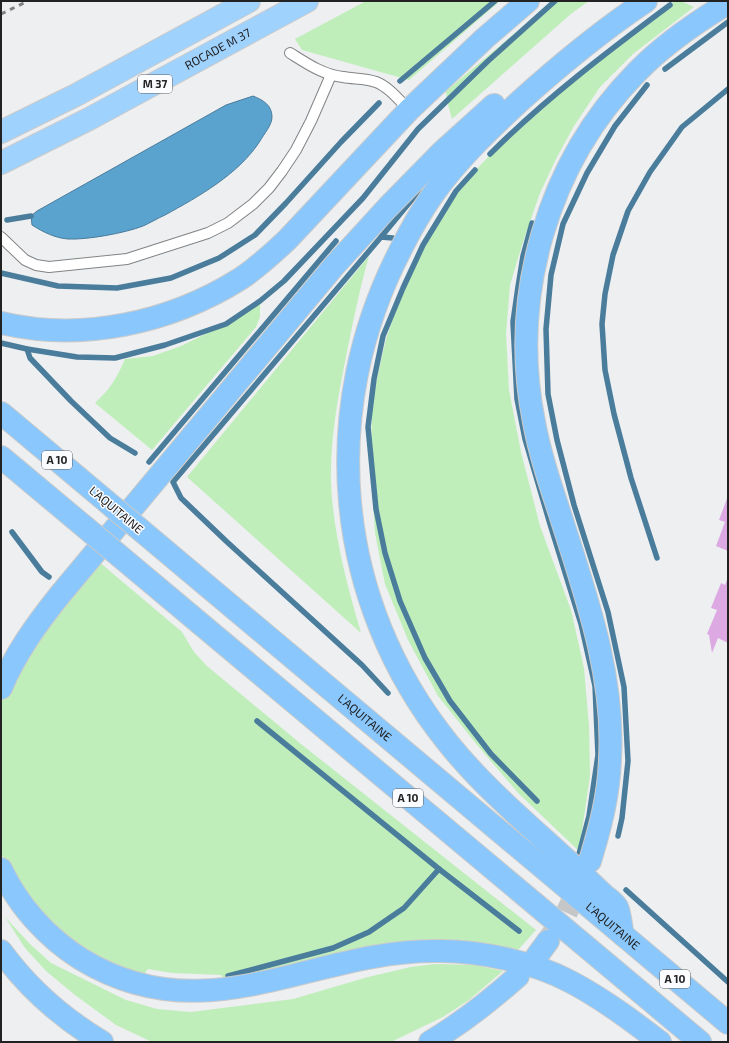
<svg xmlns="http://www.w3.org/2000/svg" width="729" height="1043" font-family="'Exo 2',sans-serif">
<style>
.green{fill:#c0eeba}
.water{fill:#5ba3cf;stroke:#4a7c9b}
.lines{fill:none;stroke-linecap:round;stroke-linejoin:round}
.stream{stroke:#4a7c9b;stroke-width:5.5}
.building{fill:#dda9e3}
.motorway-tunnel{stroke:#c4c6c8;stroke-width:22;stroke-dasharray:22 11;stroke-linecap:butt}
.service-casing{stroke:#818385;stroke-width:12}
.trunk-casing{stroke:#cacaca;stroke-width:24}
.motorway-casing{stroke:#cacaca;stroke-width:24}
.service{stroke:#fff;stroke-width:10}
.trunk{stroke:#a0d2fe;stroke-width:22}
.motorway{stroke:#89c7fd;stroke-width:22}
.rail{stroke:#7f8081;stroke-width:3;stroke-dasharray:5 5;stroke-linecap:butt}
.motorway-bridge-casing{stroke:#cacaca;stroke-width:24;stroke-linecap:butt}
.motorway-bridge{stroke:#89c7fd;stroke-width:22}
.labels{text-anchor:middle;stroke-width:3;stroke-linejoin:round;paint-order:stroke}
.shield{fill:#fbfcff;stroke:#636365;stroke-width:1}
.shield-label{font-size:11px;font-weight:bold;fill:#222223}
.street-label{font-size:12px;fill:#222223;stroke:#fbfcff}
</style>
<rect width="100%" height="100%" fill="#edeff1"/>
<g class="green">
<path d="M366 1H500L409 80 302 50 295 39Z"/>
<path d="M553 1H589L572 13 452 119 447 101 446 91Z"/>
<path d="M675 1H681L694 7 633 54 600 87 574 126 557 157 540 193 522 245 510 285 506 333 509 390 521 452 540 526 571 610 584 668 589 726 590 776 579 851 519 794 478 746 438 696 408 640 385 584 375 533 371 473 372 401 386 339 403 288 423 245 456 191 508 136 554 95 597 59Z"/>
<path d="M369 256C359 291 352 327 345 362 337 402 330 442 331 482 333 534 347 584 361 633L187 477Z"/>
<path d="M260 301V317L256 327 152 450 95 403C110 389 117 378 125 359L153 356 181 346 226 324Z"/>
<path d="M98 561 182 632 194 652 207 666 301 744 536 930 517 951 227 983 221 975 172 973 148 969 142 977 98 960 51 927 4 860 1 851V704L19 663Z"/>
<path d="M5 917 30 944 51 963 126 1000 157 1009 191 1012 293 999 368 977 411 967 435 964 475 965 503 971 469 1000 443 1017 391 1042H152L116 1025 75 995 46 971 25 948Z"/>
</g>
<path class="water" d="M253 96C263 100 272 105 272 117 272 125 264 134 260 141 239 174 198 197 165 215 158 218 150 223 143 226 125 233 87 240 68 239 55 238 43 232 32 225L31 216 37 211 226 105Z"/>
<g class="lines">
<g class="stream">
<path d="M665 69 728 22"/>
<path d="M400 81 495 1"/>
<path d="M490 154C545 99 607 52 670 5"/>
<path d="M475 170 456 191 423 245 403 288 383 336 374 379 368 427 376 509 385 553 400 601 425 658 450 701 491 754 537 801"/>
<path d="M7 220 31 216"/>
<path d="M532 223 523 256 518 287 513 322 517 399 525 439 550 524 581 624 595 686 598 755 589 816 578 858"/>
<path d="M381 237 424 185"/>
<path d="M1 273 58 286 117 288 171 278 219 258 255 235 286 203 341 142 379 103"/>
<path d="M1 343 27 349 77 357 115 358 165 345 226 324 260 301 284 281 363 198 418 129 488 61 555 1"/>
<path d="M27 349 30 358 71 401 110 438 135 453"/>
<path d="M149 462 336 241"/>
<path d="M12 532 42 572 49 577"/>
<path d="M657 558 631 478 614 414 605 370 602 324 605 294 613 255 628 211 650 172 682 127 728 89"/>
<path d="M388 693 362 665 226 541 181 498 173 482 381 237 393 238"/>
<path d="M618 836 622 818 628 761 624 687 608 612 574 505 557 440 548 394 546 329 551 275 563 224 587 173 615 126 647 85"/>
<path d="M439 869 519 931"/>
<path d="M626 890 728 982"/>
<path d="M228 976 333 948 369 932 404 908 439 869 257 721"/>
</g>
</g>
<g class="building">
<path d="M728 496V551L716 546 725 522 719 520Z"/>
<path d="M728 577V643L718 638 712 653 709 635 707 634 717 610 711 608 721 583 725 585Z"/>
</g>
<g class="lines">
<path class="motorway-tunnel" d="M548 940 565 916 583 878"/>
<defs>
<g id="service">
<path d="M290 53C306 63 323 75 343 77 354 79 365 78 376 82 389 87 399 100 409 110"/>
<path d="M1 237 25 260 36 265 49 267 127 259 208 233 228 223 253 204 269 188 282 171 296 150 311 121 331 75"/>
</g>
<g id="trunk">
<path d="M1 132 76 95 249 1"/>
<path id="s1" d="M1 163 89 119 307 1"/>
</g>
<g id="motorway">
<path d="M1 323C82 342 170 323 240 279 257 268 272 254 287 240L409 110 485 38 528 1"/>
<path d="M1 413 113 507"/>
<path d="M1 457 92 533"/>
<path id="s2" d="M137 527 728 1023"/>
<path d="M116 553 700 1042"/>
<path d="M1 688C15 654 36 625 59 596L334 266 388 207 442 152 494 105"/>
<path d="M590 861C600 828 609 795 610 759 615 675 585 593 560 514 550 484 540 454 534 422 509 297 547 163 637 72 664 44 695 23 728 3"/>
<path d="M1 869C18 905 46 937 81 959 207 1036 311 949 439 951 482 951 533 962 571 982 603 999 631 1020 660 1042"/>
<path d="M623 935C621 928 620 912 617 907 615 903 608 898 604 895 593 885 582 874 571 864 529 825 484 788 448 743 333 600 317 409 402 247 411 229 422 210 434 193 459 158 489 130 520 101 560 65 601 31 646 1"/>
<path d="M1 951C28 988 62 1018 102 1042"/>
<path d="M537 956 548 941"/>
<path d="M430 1042C462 1023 490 1001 518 976"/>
</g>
</defs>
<use href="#service" class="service-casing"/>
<use href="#trunk" class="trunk-casing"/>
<use href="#motorway" class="motorway-casing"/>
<use href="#service" class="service"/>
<use href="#trunk" class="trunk"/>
<use href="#motorway" class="motorway"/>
<path class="rail" d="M1 14 28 1"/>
<defs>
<g id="motorway-bridge">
<path d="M113 507 137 527"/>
<path d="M92 533 116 553"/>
</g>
</defs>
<use href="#motorway-bridge" class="motorway-bridge-casing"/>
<use href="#motorway-bridge" class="motorway-bridge"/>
</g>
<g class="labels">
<g class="shield">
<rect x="138" y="75" width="34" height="18" rx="3"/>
<rect x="42" y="451" width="30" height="18" rx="3"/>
<rect x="393" y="789" width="30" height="18" rx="3"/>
<rect x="660" y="970" width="30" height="18" rx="3"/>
</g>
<g class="shield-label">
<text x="155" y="88">M 37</text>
<text x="57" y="464">A 10</text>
<text x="408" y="802">A 10</text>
<text x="675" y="983">A 10</text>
</g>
<g class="street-label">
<text dy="4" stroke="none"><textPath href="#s1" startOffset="245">ROCADE M 37</textPath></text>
<text transform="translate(116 510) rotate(40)" y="4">L'AQUITAINE</text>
<text dy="4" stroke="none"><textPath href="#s2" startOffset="297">L'AQUITAINE</textPath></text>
<text dy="4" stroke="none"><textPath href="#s2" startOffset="621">L'AQUITAINE</textPath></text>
</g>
</g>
<rect width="729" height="1043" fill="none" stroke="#222223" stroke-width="4"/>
</svg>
